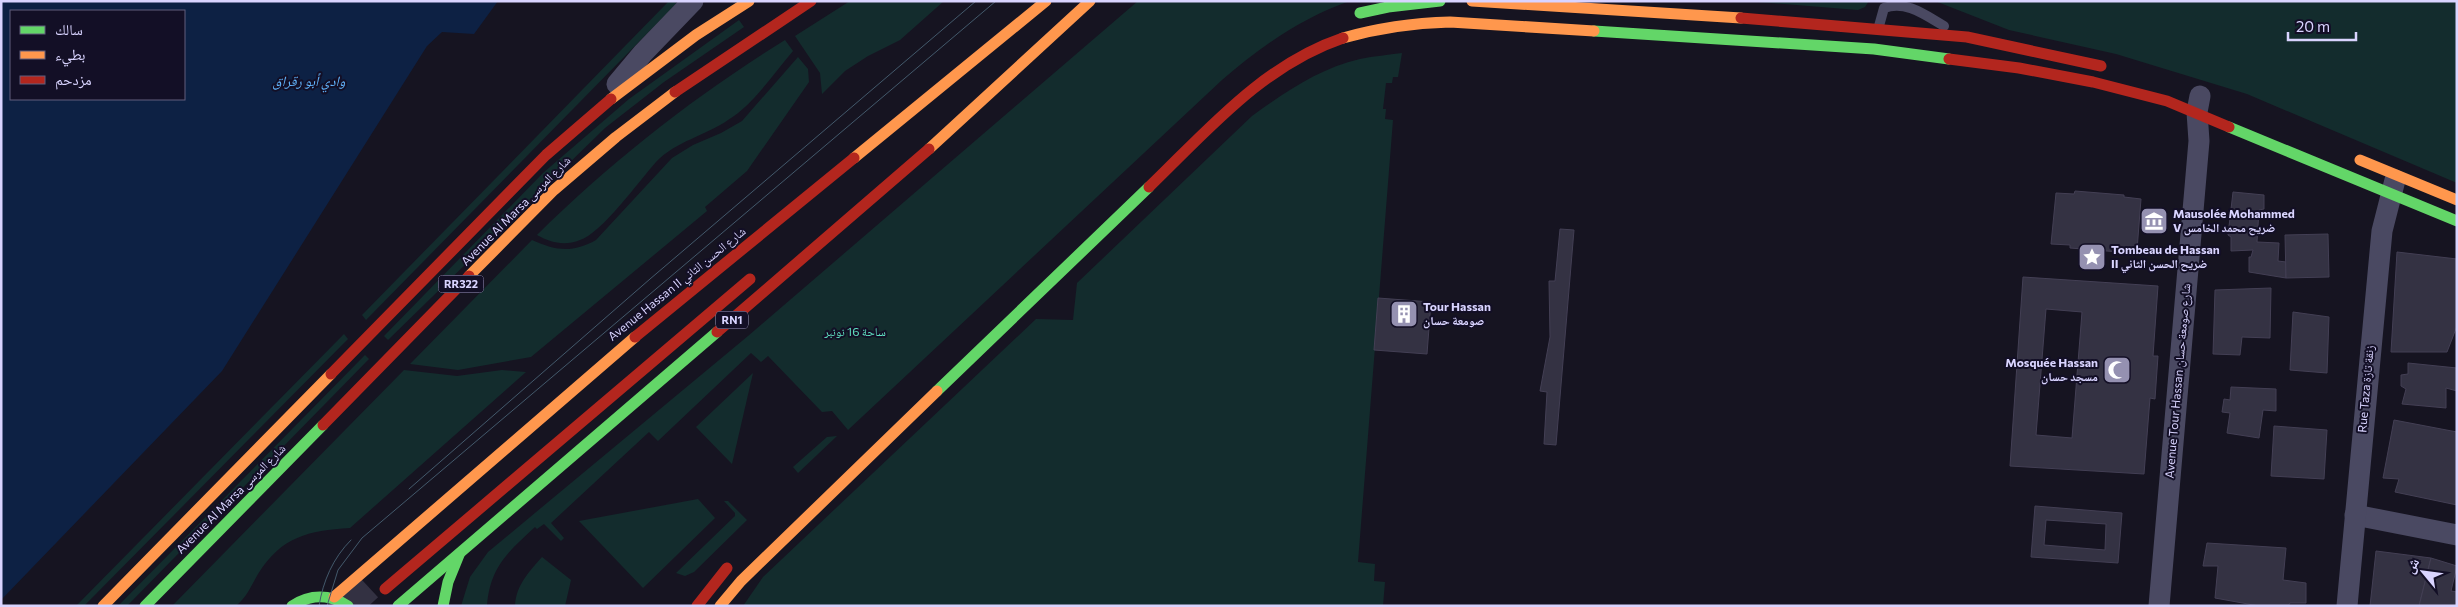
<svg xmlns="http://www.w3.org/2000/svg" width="2458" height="607" font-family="Commissioner,'Noto Naskh Arabic',sans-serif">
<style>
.green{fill:#132c2d}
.water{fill:#0d2144;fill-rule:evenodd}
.building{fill:#343243;stroke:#433f54;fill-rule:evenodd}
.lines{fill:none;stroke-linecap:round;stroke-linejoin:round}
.highway-tunnel{stroke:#333142;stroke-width:28;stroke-dasharray:28 14;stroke-linecap:butt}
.lane{stroke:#4a4962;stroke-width:10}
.street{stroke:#4a4962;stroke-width:21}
.fast{stroke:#63d668;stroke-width:11}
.slow{stroke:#ff974d;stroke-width:11}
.jam{stroke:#b3261e;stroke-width:11}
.tram{stroke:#43596b;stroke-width:1}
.labels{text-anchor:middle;stroke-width:4;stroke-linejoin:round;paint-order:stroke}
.shield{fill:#130f26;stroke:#9e99be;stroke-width:1}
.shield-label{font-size:11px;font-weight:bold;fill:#d9d4ff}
.street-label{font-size:12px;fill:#d9d4ff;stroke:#130f26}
.poi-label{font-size:12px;font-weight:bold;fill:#d9d4ff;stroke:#130f26;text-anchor:start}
.park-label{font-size:12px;fill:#5fe0c0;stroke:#130f26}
.water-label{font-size:14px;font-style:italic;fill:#62b6ff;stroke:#130f26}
</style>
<rect width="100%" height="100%" fill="#161421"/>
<g class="green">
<path d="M669 1 677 3 366 320 362 315Z"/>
<path d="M850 1H944L900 40 868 56 845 71 822 94 820 73 795 36Z"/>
<path d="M1138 1H1350C1301 18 1260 47 1222 80L848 430 832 411 822 412 768 356 761 362 751 353 658 441 649 432 551 523 564 538 561 541 544 524 537 529 535 527C508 552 490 567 487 606H461L470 577 488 552 748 336Z"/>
<path d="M1746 1H1869L1865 7 1858 10Z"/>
<path d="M1935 1H2457V183L2247 94 2116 54 2009 30Z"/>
<path d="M739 20 744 27 664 82 605 128 388 340 384 336 543 173 629 99Z"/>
<path d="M785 40 793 51C773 74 754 104 728 120 705 136 676 141 656 162 639 181 602 233 580 240 565 246 551 243 537 235 613 160 695 96 785 40Z"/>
<path d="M1402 53 1398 77H1393L1392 83H1386L1383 109H1386L1385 119 1393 120 1358 562 1375 564 1374 581 1385 582 1383 606H743L763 577 1036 319 1073 320 1077 283 1252 116C1285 92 1320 68 1360 59 1374 56 1388 55 1402 53Z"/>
<path d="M798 57 808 69 809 82 747 171 705 207 707 211 531 357 458 370 410 364 532 240C556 251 573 253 596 240L672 158 693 145 721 133 742 121Z"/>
<path d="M344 334 348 339 84 606H76Z"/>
<path d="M365 355 369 359 127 606H118Z"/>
<path d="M404 370 457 376 502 370 526 372 350 528C308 531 282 536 258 574 251 586 247 597 236 606H172Z"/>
<path d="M753 373 732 464 696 427Z"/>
<path d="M837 436 798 473 793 467 827 437Z"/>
<path d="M698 499 715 518 643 588 579 521Z"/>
<path d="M724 501H728L747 520 694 572 685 576 676 573 735 516V513Z"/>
<path d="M542 557 571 580 565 606H515C516 585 529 572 542 557Z"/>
</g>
<path class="water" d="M1 1H498L474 34 442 32 427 46 222 371 1 600ZM11 11H184V99H11Z"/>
<g class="building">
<path d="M2075 191 2124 195V197L2141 199 2137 250 2119 249V252L2070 248V245L2051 244 2056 193 2074 194Z"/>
<path d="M2233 192 2264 195V209L2259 210 2257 242 2279 243 2278 261 2286 262V278L2249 272V257H2251L2253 250 2231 251V237L2228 235Z"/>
<path d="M1560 229 1574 230 1556 445 1544 444 1547 392 1540 391 1550 337 1549 281H1555Z"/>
<path d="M2328 234 2329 277 2286 278 2285 235Z"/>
<path d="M2397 252 2457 259V326L2447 352H2391Z"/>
<path d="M2023 277 2158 286 2153 356H2158L2155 399 2150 398 2144 474 2010 466ZM2046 309 2082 312 2072 438 2036 435Z"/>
<path d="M2271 288 2270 338 2242 337 2240 355 2213 354 2215 290Z"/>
<path d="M1378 298 1431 302 1427 354 1374 350Z"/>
<path d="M2293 312 2329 317 2327 373 2290 370Z"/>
<path d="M2408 363 2457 368V391L2446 388V408L2402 404 2406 389 2401 386V375L2408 374Z"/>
<path d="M2231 387 2276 389V411L2263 410 2259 438 2227 433 2230 413 2222 412 2224 399 2230 400Z"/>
<path d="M2394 420 2457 432V505L2395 492 2399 479 2383 478Z"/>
<path d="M2274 426 2327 430 2324 479 2271 476Z"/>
<path d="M2035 506 2122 513 2118 563 2031 557ZM2046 520 2106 524 2105 550 2044 545Z"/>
<path d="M2207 543 2286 548 2283 580 2306 583V603H2290L2288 606H2259L2215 598 2218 566H2203Z"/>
<path d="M2376 551 2431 558 2419 606H2370Z"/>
<path d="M2431 558 2457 566 2451 591 2457 592V606H2419Z"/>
</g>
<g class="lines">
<path class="highway-tunnel" d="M348 606 375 581"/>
<path class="lane" d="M1879 26 1884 8C1906 0 1925 15 1944 26"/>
<g class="street">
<path d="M617 84 643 53 693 1"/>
<path d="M2355 515 2457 535"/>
<path d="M2159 606 2199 141 2197 112 2200 96"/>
<path d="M2347 606 2382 231 2395 180"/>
</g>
<g class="fast">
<path d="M1360 13 1388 7 1440 1"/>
<path d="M1594 31 1874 49 1949 59"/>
<path d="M2229 127 2457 221"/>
<path d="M937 391 1149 187"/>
<path d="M145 606 323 425"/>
<path d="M292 606C310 594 330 594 348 606"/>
<path d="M398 606 717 332"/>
<path d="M443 606 448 582 459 555"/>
</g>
<g class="slow">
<path d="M1472 1 1741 18"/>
<path d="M1343 38C1378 28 1413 23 1450 22L1594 31"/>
<path d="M611 99 696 35 749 1"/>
<path d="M929 149 1090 1"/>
<path d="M854 158 1046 1"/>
<path d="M2360 160 2457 200"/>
<path d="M469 276 554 190 616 137 675 92"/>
<path d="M334 597 635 337"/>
<path d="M103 606 331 374"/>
<path d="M720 606 741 581 937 391"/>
</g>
<g class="jam">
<path d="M1741 18 1967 37 2101 66"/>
<path d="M1949 59 2019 68 2093 82 2167 101 2229 127"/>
<path d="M675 92 811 1"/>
<path d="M1149 187C1208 130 1263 65 1343 38"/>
<path d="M717 332 929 149"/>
<path d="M635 337 854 158"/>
<path d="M331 374 546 155 611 99"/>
<path d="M323 425 469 276"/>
<path d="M385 589 750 279"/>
<path d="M697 606 727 568"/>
</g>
<g class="tram">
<path d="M409 489 650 279 976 1"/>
<path d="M319 606C323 581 333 558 351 540"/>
<path d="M327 606 338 570 362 538 996 1"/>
</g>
</g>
<defs>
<symbol id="museum-square" viewBox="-11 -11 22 22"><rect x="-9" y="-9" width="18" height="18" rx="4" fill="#9591b1" stroke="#130f26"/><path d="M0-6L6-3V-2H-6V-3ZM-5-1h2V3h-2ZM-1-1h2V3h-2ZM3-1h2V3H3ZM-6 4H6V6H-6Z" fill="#fff"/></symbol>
<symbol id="sight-square" viewBox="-11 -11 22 22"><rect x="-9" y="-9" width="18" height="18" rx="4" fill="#9591b1" stroke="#130f26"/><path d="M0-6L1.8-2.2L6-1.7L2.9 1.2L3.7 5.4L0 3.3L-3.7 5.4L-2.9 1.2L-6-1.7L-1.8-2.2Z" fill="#fff"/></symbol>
<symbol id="building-square" viewBox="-11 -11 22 22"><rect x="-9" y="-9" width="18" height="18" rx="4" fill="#9591b1" stroke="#130f26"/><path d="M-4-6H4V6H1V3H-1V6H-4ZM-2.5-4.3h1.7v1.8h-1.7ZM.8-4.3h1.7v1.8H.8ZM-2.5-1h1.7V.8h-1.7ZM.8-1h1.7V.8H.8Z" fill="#fff"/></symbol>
<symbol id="mosque-square" viewBox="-11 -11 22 22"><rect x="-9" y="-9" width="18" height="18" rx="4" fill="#9591b1" stroke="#130f26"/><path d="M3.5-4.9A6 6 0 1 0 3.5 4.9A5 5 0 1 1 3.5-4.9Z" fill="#fff"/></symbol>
</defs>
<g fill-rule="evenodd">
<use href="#museum-square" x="2138" y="205" width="32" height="32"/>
<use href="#sight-square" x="2076" y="241" width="32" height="32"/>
<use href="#building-square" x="1388" y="298" width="32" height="32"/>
<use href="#mosque-square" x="2101" y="354" width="32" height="32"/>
</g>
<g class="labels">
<g class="shield">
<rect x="438.5" y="275.5" width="45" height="17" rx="4"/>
<rect x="716" y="311.5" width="32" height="17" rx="4"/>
</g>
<g class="shield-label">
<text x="461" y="288">RR322</text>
<text x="732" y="324">RN1</text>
</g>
<g class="street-label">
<text transform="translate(516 211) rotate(-45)" y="4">Avenue Al Marsa شارع المرسى</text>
<text transform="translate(677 284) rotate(-39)" y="4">Avenue Hassan II شارع الحسن الثاني</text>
<text transform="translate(2178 381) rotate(-85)" y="4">Avenue Tour Hassan شارع صومعة حسان</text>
<text transform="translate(2366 389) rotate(-85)" y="4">Rue Taza زنقة تازة</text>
<text transform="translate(231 499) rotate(-45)" y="4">Avenue Al Marsa شارع المرسى</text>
</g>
<g class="poi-label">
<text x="2173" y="218">Mausolée Mohammed<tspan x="2173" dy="14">V ضريح محمد الخامس</tspan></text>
<text x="2111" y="254">Tombeau de Hassan<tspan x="2111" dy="14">II ضريح الحسن الثاني</tspan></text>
<text x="1423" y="311">Tour Hassan<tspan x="1423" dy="14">صومعة حسان</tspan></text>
<text x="2098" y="367" text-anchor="end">Mosquée Hassan<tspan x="2098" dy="14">مسجد حسان</tspan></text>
</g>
<g class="park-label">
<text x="855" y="336">ساحة 16 نونبر</text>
</g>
<g class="water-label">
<text x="309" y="86">وادي أبو رقراق</text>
</g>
</g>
<rect width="2458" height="607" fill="none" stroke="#d9d4ff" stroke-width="5"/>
<rect x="10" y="10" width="175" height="90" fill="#130f26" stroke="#625e7d"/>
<rect x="20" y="26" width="25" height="8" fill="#63d668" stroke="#625e7d"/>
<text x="55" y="35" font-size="15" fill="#d9d4ff">سالك</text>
<rect x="20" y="51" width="25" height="8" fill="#ff974d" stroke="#625e7d"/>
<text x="55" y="60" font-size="15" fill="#d9d4ff">بطيء</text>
<rect x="20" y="76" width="25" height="8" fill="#b3261e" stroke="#625e7d"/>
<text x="55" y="85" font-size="15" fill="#d9d4ff">مزدحم</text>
<g transform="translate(2423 572) rotate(299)" stroke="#130f26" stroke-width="4" paint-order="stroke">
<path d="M0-4L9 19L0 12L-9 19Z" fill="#d9d4ff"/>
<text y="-8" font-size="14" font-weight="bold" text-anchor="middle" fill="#d9d4ff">ش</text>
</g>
<path d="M2288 32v8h68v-8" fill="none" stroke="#d9d4ff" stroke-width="2.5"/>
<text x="2296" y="32" font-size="15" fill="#d9d4ff" stroke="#130f26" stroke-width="4" paint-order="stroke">20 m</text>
</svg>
